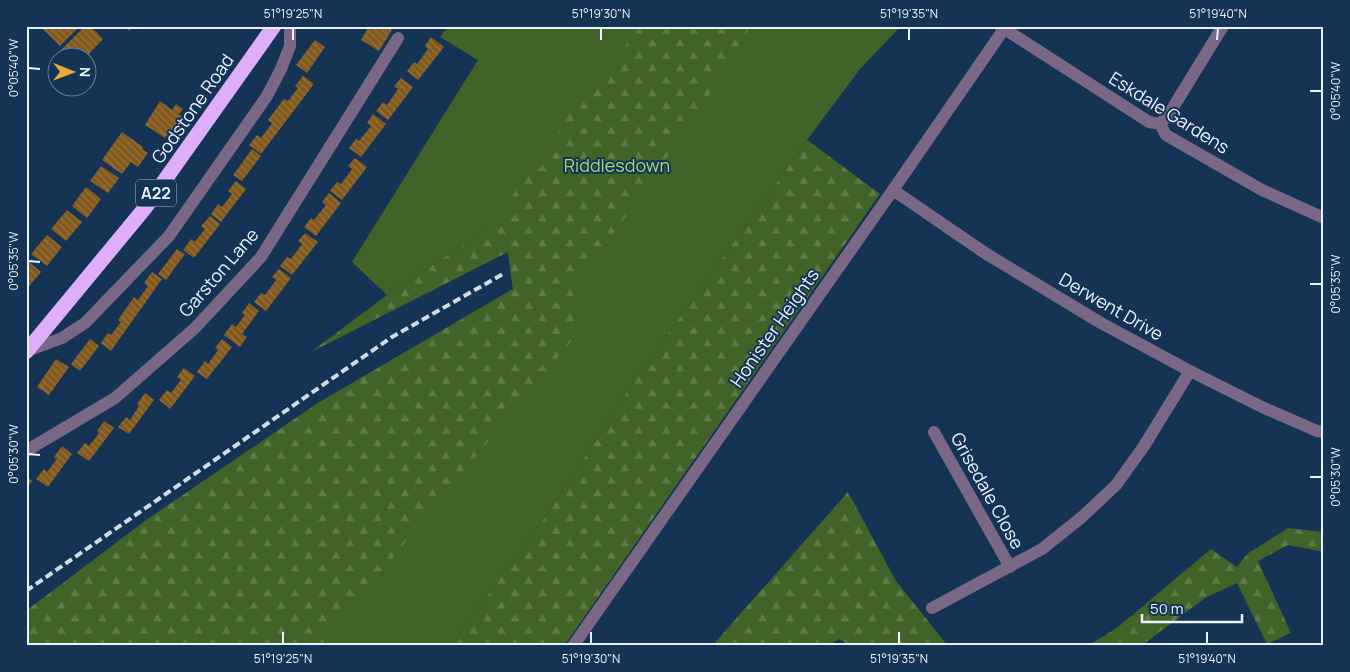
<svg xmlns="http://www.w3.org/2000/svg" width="1350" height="672" font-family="Manrope,sans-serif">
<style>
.green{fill:#426327}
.forest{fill:url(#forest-firs)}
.building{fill:url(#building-back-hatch)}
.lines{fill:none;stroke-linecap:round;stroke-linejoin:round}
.street{stroke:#7a6785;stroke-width:12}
.highway{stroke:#deaef9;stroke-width:15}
.rail{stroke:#d1dbe7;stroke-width:4;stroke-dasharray:8 4;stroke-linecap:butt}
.ticks{fill:none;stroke:#eaf2fb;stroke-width:2}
.labels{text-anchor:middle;stroke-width:4;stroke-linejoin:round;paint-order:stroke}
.shield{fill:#143355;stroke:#aab9c9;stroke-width:1}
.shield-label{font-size:16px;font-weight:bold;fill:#eaf2fb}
.street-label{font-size:18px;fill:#eaf2fb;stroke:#143355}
.park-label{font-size:18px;fill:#a3dc77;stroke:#143355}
.neatline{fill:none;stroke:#eaf2fb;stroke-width:2}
.ticks-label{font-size:12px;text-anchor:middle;fill:#eaf2fb}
</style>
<defs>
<pattern id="forest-firs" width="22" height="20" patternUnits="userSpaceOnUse" patternTransform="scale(1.25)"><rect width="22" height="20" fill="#426327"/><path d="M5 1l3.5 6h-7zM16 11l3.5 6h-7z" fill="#5d7a47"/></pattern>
<pattern id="building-back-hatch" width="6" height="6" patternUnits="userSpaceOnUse" patternTransform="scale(1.25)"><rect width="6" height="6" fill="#835a1d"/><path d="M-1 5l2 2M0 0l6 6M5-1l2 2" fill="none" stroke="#95723f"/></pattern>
</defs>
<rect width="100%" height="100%" fill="#143355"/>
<path class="green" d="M448 26H901L860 69 807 140 636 378 548 513 451 646H26V611L145 521 318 403 513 289 508 252 487 229 387 295 352 262 478 60 440 37Z"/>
<g class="forest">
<path d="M640 26H750L737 51 688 128 573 292 579 310 582 328 320 646H26V611L145 521 318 403 513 289 508 252 311 352 387 295 487 229 557 136 576 99 621 51Z"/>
<path d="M807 140 880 194 564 646H451L548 513 636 378Z"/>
<path d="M848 492 896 581 948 646H851L839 639 828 646H712Z"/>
<path d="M1288 528 1324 532V552L1288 545 1258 561 1291 633 1267 644 1237 583 1205 598 1141 646H1088L1118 627 1211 549 1237 567 1247 554Z"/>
</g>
<g class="building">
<path d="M40 26H80L60 46Z"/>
<path d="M85 26H90L103 39 85 58H71L62 49Z"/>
<path d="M125 26H135L129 31Z"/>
<path d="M369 26H386L392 30 379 51 361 40Z"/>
<path d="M431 37 444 47 418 80 407 71 414 62 417 64 428 49 425 46Z"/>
<path d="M315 40 325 47 307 73 296 65Z"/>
<path d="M303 76 314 84 261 154 249 145 257 135 261 138 272 123 268 120 284 99 288 101 298 88 295 86Z"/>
<path d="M401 78 413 87 388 120 376 111 383 102 387 105 398 89 394 86Z"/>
<path d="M160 101 172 110 176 104 183 109 179 114 184 118 171 136 168 134 165 138 145 125Z"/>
<path d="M373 114 386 124 361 157 349 148 356 139 359 141 371 126 367 123Z"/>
<path d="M122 132 143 147 142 149 148 153 138 167 131 162 122 174 102 160Z"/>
<path d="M252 149 261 156 242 181 233 175Z"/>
<path d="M355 158 367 167 342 200 330 191 337 182 341 184 352 169 348 166Z"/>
<path d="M101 166 119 178 108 193 90 181Z"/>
<path d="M236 181 246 189 221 222 211 214 218 204 222 207 232 194 228 191Z"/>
<path d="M86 187 101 199 87 218 72 206Z"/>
<path d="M329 193 341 203 316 236 304 227 311 218 314 220 326 205 322 202Z"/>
<path d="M67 210 82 222 66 241 51 229Z"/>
<path d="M210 216 220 224 194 258 183 250 191 239 195 242 205 229 201 226Z"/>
<path d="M305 233 318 242 292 275 280 266 287 257 291 259 302 244 298 241Z"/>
<path d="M47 235 62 247 47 266 31 254Z"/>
<path d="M177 249 185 254 166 280 158 274Z"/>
<path d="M27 260 41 272 26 290V261Z"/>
<path d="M279 269 291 278 266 311 254 302 261 293 265 295 276 280 272 277Z"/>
<path d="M152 272 162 279 111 351 101 343 108 333 111 335 121 322 118 320 134 297 138 300 148 286 144 283Z"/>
<path d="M249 303 259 311 242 334 247 337 240 347 224 335 232 324 236 327 245 315 242 313Z"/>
<path d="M90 339 99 346 80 371 71 364Z"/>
<path d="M222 339 232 347 207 379 197 372 205 361 208 364 218 350 215 348Z"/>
<path d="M56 359 69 367 49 395 37 387Z"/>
<path d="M184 368 195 376 170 409 159 400 167 390 171 393 181 380 177 377Z"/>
<path d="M145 393 154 400 129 434 118 427 126 417 130 420 139 406 137 404Z"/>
<path d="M104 421 114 428 89 461 77 453 85 443 89 446 99 433 97 431Z"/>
<path d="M62 446 72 454 48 487 36 479 44 469 47 472 57 459 54 457Z"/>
<path d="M26 476 32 481 26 489Z"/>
</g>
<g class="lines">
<g class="street">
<path d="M1000 26 1149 122 1160 124 1166 135 1262 190 1324 218"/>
<path d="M1160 124 1169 114 1223 26"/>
<path d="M893 190 985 253 1101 323 1190 371 1262 407 1317 431 1324 432"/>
<path d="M27 351 62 338 85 323 169 236 267 96 281 69 290 46V26"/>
<path d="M934 432 1010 567"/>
<path d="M26 451 115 398 195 328 261 257 398 38"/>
<path d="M932 608 1042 549 1082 517 1116 485 1144 446 1190 371"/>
<path d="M573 646 893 190 1004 29"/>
</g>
<path class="highway" d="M26 352 145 208 274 26"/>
<path class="rail" d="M26 591 392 337 503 274"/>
</g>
<path class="ticks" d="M293 40V28M601 40V28M909 40V28M1217 40 1218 28M28 68 40 69M1310 91H1322M28 261 40 262M1310 284H1322M28 454 40 455M1310 477H1322M283 644V632M591 644V632M899 644V632M1207 644V632"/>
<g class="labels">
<rect class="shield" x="136" y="179.5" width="40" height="27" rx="4"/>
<g class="shield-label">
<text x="156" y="199">A22</text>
</g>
<g class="street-label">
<text transform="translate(193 109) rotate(-55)" y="6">Godstone Road</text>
<text transform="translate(1169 113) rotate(32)" y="6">Eskdale Gardens</text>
<text transform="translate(219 273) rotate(-49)" y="6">Garston Lane</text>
<text transform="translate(1111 307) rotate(30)" y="6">Derwent Drive</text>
<text transform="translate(775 328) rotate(-55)" y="6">Honister Heights</text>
<text transform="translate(987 491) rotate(61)" y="6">Grisedale Close</text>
</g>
<g class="park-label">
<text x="617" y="172">Riddlesdown</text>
</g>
</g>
<rect width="1350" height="672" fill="none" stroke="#143355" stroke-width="55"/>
<g transform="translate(72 72) rotate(91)"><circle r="24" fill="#143355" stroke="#6a7f97"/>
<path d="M0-4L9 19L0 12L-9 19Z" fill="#efa73d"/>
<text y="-8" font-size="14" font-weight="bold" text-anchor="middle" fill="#eaf2fb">N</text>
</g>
<path d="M1142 614v8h100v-8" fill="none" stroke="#eaf2fb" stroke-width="2.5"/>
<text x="1150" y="614" font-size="15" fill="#eaf2fb" stroke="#143355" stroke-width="4" paint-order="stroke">50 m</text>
<rect x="28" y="28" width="1294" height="616" class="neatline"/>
<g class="ticks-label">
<text x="293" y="18">51°19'25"N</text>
<text x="601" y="18">51°19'30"N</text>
<text x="909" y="18">51°19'35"N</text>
<text x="1218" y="18">51°19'40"N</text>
<text transform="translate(14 68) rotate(-90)" y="4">0°05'40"W</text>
<text transform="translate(1336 91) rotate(-90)" y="4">0°05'40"W</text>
<text transform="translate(14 261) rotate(-90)" y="4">0°05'35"W</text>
<text transform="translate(1336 284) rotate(-90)" y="4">0°05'35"W</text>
<text transform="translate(14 454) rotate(-90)" y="4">0°05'30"W</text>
<text transform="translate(1336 477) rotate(-90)" y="4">0°05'30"W</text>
<text x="283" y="663">51°19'25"N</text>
<text x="591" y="663">51°19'30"N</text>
<text x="899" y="663">51°19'35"N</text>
<text x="1207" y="663">51°19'40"N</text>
</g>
</svg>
